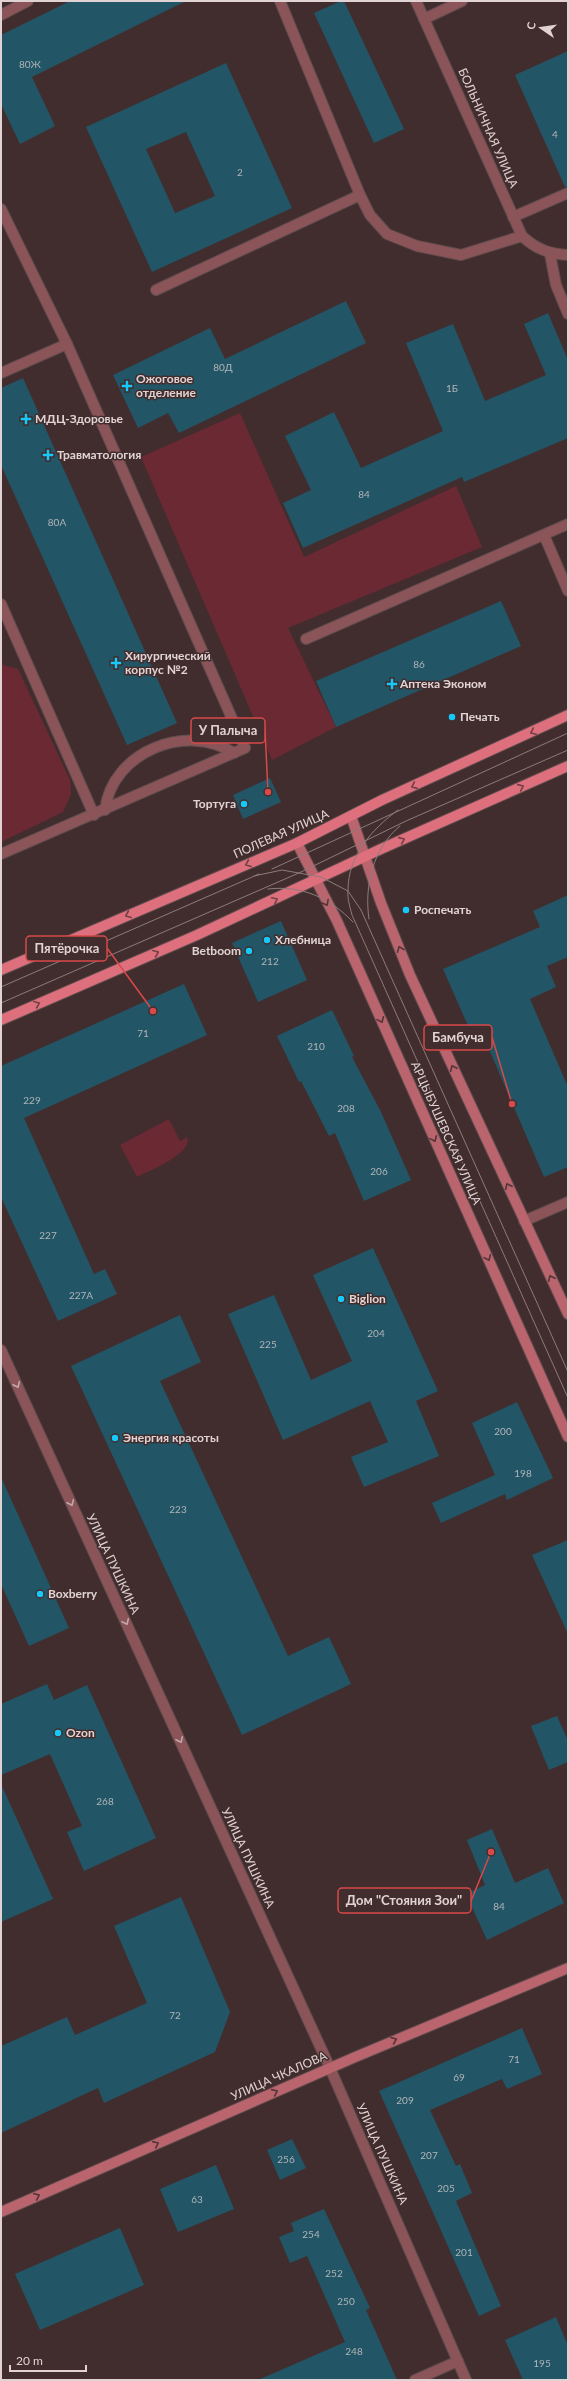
<svg xmlns="http://www.w3.org/2000/svg" width="569" height="2381" font-family="Lato,sans-serif">
<style>
.green{fill:#6a2933}
.building{fill:#256;fill-rule:evenodd}
.lines{fill:none;stroke-linecap:round;stroke-linejoin:round}
.lane-casing{stroke:#5f4b4c;stroke-width:12}
.street-casing{stroke:#5f4b4c;stroke-width:12}
.secondary-casing{stroke:#5f4b4c;stroke-width:12}
.primary-casing{stroke:#5f4b4c;stroke-width:12}
.lane{stroke:#8a5459;stroke-width:10}
.street{stroke:#8a5459;stroke-width:10}
.secondary{stroke:#ba646e;stroke-width:10}
.primary{stroke:#de707d;stroke-width:10}
.tram{stroke:#8d7b7c;stroke-width:1}
.oneway{stroke:#714146}
.oneway2{stroke:#543538}
.oneway3{stroke:#c3a7a8}
.poi-dot{fill:#14cafb;stroke:#422d2e;stroke-width:1.5}
.labels{text-anchor:middle;stroke-width:3;stroke-linejoin:round;paint-order:stroke}
.number-label{font-size:10px;fill:#b1b4b8}
.street-label{font-size:12px;fill:#e1d3d3;stroke:#422d2e}
.poi-label{font-size:12px;font-weight:bold;fill:#e1d3d3;stroke:#422d2e;text-anchor:start}
.leader{fill:none;stroke:#d84a4a;stroke-width:1.5}
.callout-dot{fill:#d84a4a;stroke:#422d2e;stroke-width:1.5}
.callout{fill:#422d2e;stroke:#d84a4a;stroke-width:1.5}
.callout-label{font-size:13px;text-anchor:middle;font-weight:bold;fill:#e1d3d3}
</style>
<rect width="100%" height="100%" fill="#422d2e"/>
<g class="green">
<path d="M240 413 304 557 456 486 482 547 288 628 336 727 272 760 141 457Z"/>
<path d="M1 661 3 665 18 669 70 780 71 794 63 812 1 842Z"/>
<path d="M169 1119 180 1141 187 1137C194 1153 149 1171 137 1177L120 1145Z"/>
</g>
<g class="building">
<path d="M70 1H186L32 77 55 126 20 144 1 104V35Z"/>
<path d="M341 1H344L404 129 374 143 314 13Z"/>
<path d="M568 51V187H565L515 75Z"/>
<path d="M226 63 292 208 152 272 86 127ZM186 132 215 196 175 213 146 149Z"/>
<path d="M346 301 366 343 179 433 168 413 138 428 113 375 210 328 225 359Z"/>
<path d="M548 313 568 360V438L464 482 462 477 303 548 283 503 311 490 285 436 334 412 361 468 443 431 406 343 453 324 485 401 546 375 524 324Z"/>
<path d="M23 378 177 723 127 745 1 465V388Z"/>
<path d="M501 601 521 646 336 727 316 681Z"/>
<path d="M270 778 281 802 243 819 233 795Z"/>
<path d="M568 895V957L547 966 556 987 530 999 568 1087V1167L544 1177 485 1040 476 1044 443 969 540 927 533 911Z"/>
<path d="M281 921 307 980 258 1002 232 943Z"/>
<path d="M184 984 207 1035 24 1118 94 1274 105 1269 117 1294 58 1321 1 1197V1066Z"/>
<path d="M332 1010 354 1056 352 1057 381 1112 411 1180 364 1201 335 1133 329 1136 301 1081 299 1082 277 1036Z"/>
<path d="M373 1248 438 1391 416 1401 439 1456 364 1487 351 1457 388 1442 370 1401 283 1440 228 1314 274 1295 311 1380 352 1361 313 1275Z"/>
<path d="M180 1315 201 1362 160 1381 288 1656 329 1637 351 1684 242 1735 71 1366Z"/>
<path d="M517 1402 553 1478 507 1500 505 1494 441 1523 432 1503 495 1475 472 1423Z"/>
<path d="M1 1477 69 1628 29 1646 1 1584Z"/>
<path d="M568 1540V1634L532 1555Z"/>
<path d="M47 1684 54 1700 87 1685 156 1838 84 1871 67 1832 82 1826 50 1754 1 1775V1704Z"/>
<path d="M557 1716 568 1741V1762L549 1770 531 1726Z"/>
<path d="M1 1784 53 1899 1 1922Z"/>
<path d="M492 1829 515 1883 548 1868 564 1903 487 1940 466 1894 485 1885 467 1840Z"/>
<path d="M181 1897 230 2012 215 2052 104 2103 98 2088 1 2133V2046L67 2017 75 2035 147 2003 114 1926Z"/>
<path d="M522 2028 542 2074 507 2089 502 2079 430 2110 456 2166 460 2164 472 2193 456 2201 501 2306 479 2316 379 2091Z"/>
<path d="M292 2139 306 2168 280 2180 267 2150Z"/>
<path d="M216 2165 234 2209 178 2232 160 2189Z"/>
<path d="M324 2209 370 2308 366 2310 397 2380H258L345 2342 307 2256 290 2263 279 2237 294 2231 291 2223Z"/>
<path d="M120 2228 144 2285 40 2330 15 2274Z"/>
<path d="M556 2317 568 2346V2380H523L505 2340Z"/>
</g>
<g class="lines">
<defs>
<g id="lane">
<path d="M280 1 360 195 370 215 387 234 417 246 461 255 522 236"/>
<path d="M1 15 28 1"/>
<path d="M424 19 462 1"/>
<path d="M1 209 67 344 245 748 1 854"/>
<path d="M513 217 568 193"/>
<path d="M550 254 556 285 568 314"/>
<path d="M156 290 360 195"/>
<path d="M1 373 67 344"/>
<path d="M544 535 568 591"/>
<path d="M1 604 94 815"/>
<path d="M306 639 568 524"/>
<path d="M105 810C112 752 186 722 234 753"/>
<path d="M524 1221 568 1202"/>
<path d="M415 2380 458 2361"/>
</g>
<g id="street">
<path d="M416 1 522 236C536 249 549 254 568 255"/>
<path d="M1 1350 330 2068 466 2380"/>
</g>
<g id="secondary">
<path d="M351 816 381 903 410 975 568 1314"/>
<path d="M297 843 337 921 568 1437"/>
<path d="M1 2212 353 2058 568 1968"/>
</g>
<g id="primary">
<path d="M1 970 297 843 382 800 568 715"/>
<path d="M1 1020 197 935 381 849 568 766"/>
</g>
</defs>
<use href="#lane" class="lane-casing"/>
<use href="#street" class="street-casing"/>
<use href="#secondary" class="secondary-casing"/>
<use href="#primary" class="primary-casing"/>
<use href="#lane" class="lane"/>
<use href="#street" class="street"/>
<use href="#secondary" class="secondary"/>
<use href="#primary" class="primary"/>
<g class="tram">
<path d="M398 810C372 829 348 856 348 890 347 898 350 907 352 915L568 1398"/>
<path d="M272 869 568 733"/>
<path d="M254 876 282 870 321 877 348 891 361 910 568 1372"/>
<path d="M268 889C302 885 330 898 353 922"/>
<path d="M369 919C364 886 373 848 400 826"/>
<path d="M1 987 259 874"/>
<path d="M1 1003 301 872 406 821 568 750"/>
</g>
</g>
<defs><path id="oneway-chevron" d="M-2-3.5L2.5 0L-2 3.5" fill="none" stroke-width="1.6" stroke-linecap="round" stroke-linejoin="round"/></defs>
<g class="oneway">
<use href="#oneway-chevron" transform="translate(533 732) rotate(155)"/>
<use href="#oneway-chevron" transform="translate(414 786) rotate(156)"/>
<use href="#oneway-chevron" transform="translate(521 787) rotate(-24)"/>
<use href="#oneway-chevron" transform="translate(402 840) rotate(-24)"/>
<use href="#oneway-chevron" transform="translate(248 864) rotate(157)"/>
<use href="#oneway-chevron" transform="translate(275 900) rotate(-25)"/>
<use href="#oneway-chevron" transform="translate(128 915) rotate(157)"/>
<use href="#oneway-chevron" transform="translate(156 953) rotate(-23)"/>
<use href="#oneway-chevron" transform="translate(37 1004) rotate(-23)"/>
</g>
<g class="oneway2">
<use href="#oneway-chevron" transform="translate(326 903) rotate(61)"/>
<use href="#oneway-chevron" transform="translate(400 949) rotate(-112)"/>
<use href="#oneway-chevron" transform="translate(381 1020) rotate(66)"/>
<use href="#oneway-chevron" transform="translate(453 1068) rotate(-115)"/>
<use href="#oneway-chevron" transform="translate(434 1139) rotate(66)"/>
<use href="#oneway-chevron" transform="translate(508 1186) rotate(-115)"/>
<use href="#oneway-chevron" transform="translate(488 1258) rotate(66)"/>
<use href="#oneway-chevron" transform="translate(551 1278) rotate(-115)"/>
<use href="#oneway-chevron" transform="translate(394 2040) rotate(-23)"/>
<use href="#oneway-chevron" transform="translate(275 2092) rotate(-24)"/>
<use href="#oneway-chevron" transform="translate(156 2144) rotate(-24)"/>
<use href="#oneway-chevron" transform="translate(37 2196) rotate(-24)"/>
</g>
<g class="oneway3">
<use href="#oneway-chevron" transform="translate(17 1385) rotate(65)"/>
<use href="#oneway-chevron" transform="translate(71 1503) rotate(65)"/>
<use href="#oneway-chevron" transform="translate(126 1622) rotate(65)"/>
<use href="#oneway-chevron" transform="translate(180 1740) rotate(65)"/>
</g>
<g class="poi-dot">
<path d="M125 380h4v4h4v4h-4v4h-4v-4h-4v-4h4z"/>
<path d="M24 413h4v4h4v4h-4v4h-4v-4h-4v-4h4z"/>
<path d="M46 449h4v4h4v4h-4v4h-4v-4h-4v-4h4z"/>
<path d="M114 657h4v4h4v4h-4v4h-4v-4h-4v-4h4z"/>
<path d="M390 678h4v4h4v4h-4v4h-4v-4h-4v-4h4z"/>
<circle cx="452" cy="717" r="4"/>
<circle cx="244" cy="804" r="4"/>
<circle cx="406" cy="910" r="4"/>
<circle cx="267" cy="940" r="4"/>
<circle cx="249" cy="951" r="4"/>
<circle cx="341" cy="1299" r="4"/>
<circle cx="115" cy="1438" r="4"/>
<circle cx="40" cy="1594" r="4"/>
<circle cx="58" cy="1733" r="4"/>
</g>
<g class="labels">
<g class="number-label">
<text x="30" y="68">80Ж</text>
<text x="555" y="138">4</text>
<text x="240" y="176">2</text>
<text x="223" y="371">80Д</text>
<text x="452" y="392">1Б</text>
<text x="364" y="498">84</text>
<text x="57" y="526">80А</text>
<text x="419" y="668">86</text>
<text x="270" y="965">212</text>
<text x="143" y="1037">71</text>
<text x="316" y="1050">210</text>
<text x="32" y="1104">229</text>
<text x="346" y="1112">208</text>
<text x="379" y="1175">206</text>
<text x="48" y="1239">227</text>
<text x="81" y="1299">227А</text>
<text x="376" y="1337">204</text>
<text x="268" y="1348">225</text>
<text x="503" y="1435">200</text>
<text x="523" y="1477">198</text>
<text x="178" y="1513">223</text>
<text x="105" y="1805">268</text>
<text x="499" y="1910">84</text>
<text x="175" y="2019">72</text>
<text x="514" y="2063">71</text>
<text x="459" y="2081">69</text>
<text x="405" y="2104">209</text>
<text x="429" y="2159">207</text>
<text x="286" y="2163">256</text>
<text x="446" y="2192">205</text>
<text x="197" y="2203">63</text>
<text x="311" y="2238">254</text>
<text x="464" y="2256">201</text>
<text x="334" y="2277">252</text>
<text x="346" y="2305">250</text>
<text x="354" y="2355">248</text>
<text x="542" y="2367">195</text>
</g>
<g class="street-label">
<text transform="translate(488 128) rotate(66)" y="4">БОЛЬНИЧНАЯ УЛИЦА</text>
<text transform="translate(281 834) rotate(-24)" y="4">ПОЛЕВАЯ УЛИЦА</text>
<text transform="translate(446 1133) rotate(66)" y="4">АРЦЫБУШЕВСКАЯ УЛИЦА</text>
<text transform="translate(113 1564) rotate(65)" y="4">УЛИЦА ПУШКИНА</text>
<text transform="translate(248 1858) rotate(65)" y="4">УЛИЦА ПУШКИНА</text>
<text transform="translate(279 2076) rotate(-24)" y="4">УЛИЦА ЧКАЛОВА</text>
<text transform="translate(382 2154) rotate(66)" y="4">УЛИЦА ПУШКИНА</text>
</g>
<g class="poi-label">
<text x="136" y="383">Ожоговое<tspan x="136" dy="14">отделение</tspan></text>
<text x="35" y="423">МДЦ-Здоровье</text>
<text x="57" y="459">Травматология</text>
<text x="125" y="660">Хирургический<tspan x="125" dy="14">корпус №2</tspan></text>
<text x="400" y="688">Аптека Эконом</text>
<text x="460" y="721">Печать</text>
<text x="236" y="808" text-anchor="end">Тортуга</text>
<text x="414" y="914">Роспечать</text>
<text x="275" y="944">Хлебница</text>
<text x="241" y="955" text-anchor="end">Betboom</text>
<text x="349" y="1303">Biglion</text>
<text x="123" y="1442">Энергия красоты</text>
<text x="48" y="1598">Boxberry</text>
<text x="66" y="1737">Ozon</text>
</g>
</g>
<path class="leader" d="M268 792L265 730M153 1011L107 948M512 1104L492 1037M491 1852L471 1901"/>
<g class="callout-dot">
<circle cx="268" cy="792" r="4"/>
<circle cx="153" cy="1011" r="4"/>
<circle cx="512" cy="1104" r="4"/>
<circle cx="491" cy="1852" r="4"/>
</g>
<g class="callout">
<rect x="191" y="718" width="74" height="25" rx="4"/>
<rect x="26" y="936" width="81" height="25" rx="4"/>
<rect x="424" y="1025" width="68" height="25" rx="4"/>
<rect x="338" y="1888" width="133" height="25" rx="4"/>
</g>
<g class="callout-label">
<text x="228" y="735">У Палыча</text>
<text x="67" y="953">Пятёрочка</text>
<text x="458" y="1042">Бамбуча</text>
<text x="404" y="1905">Дом "Стояния Зои"</text>
</g>
<rect width="569" height="2381" fill="none" stroke="#e1d3d3" stroke-width="4"/>
<g transform="translate(541 28) rotate(283)" stroke="#422d2e" stroke-width="3" paint-order="stroke">
<path d="M0-3L7 15L0 10L-7 15Z" fill="#e1d3d3"/>
<text y="-6" font-size="11" font-weight="bold" text-anchor="middle" fill="#e1d3d3">С</text>
</g>
<path d="M10 2365v6h76v-6" fill="none" stroke="#e1d3d3" stroke-width="2"/>
<text x="16" y="2365" font-size="12" fill="#e1d3d3" stroke="#422d2e" stroke-width="3" paint-order="stroke">20 m</text>
</svg>
